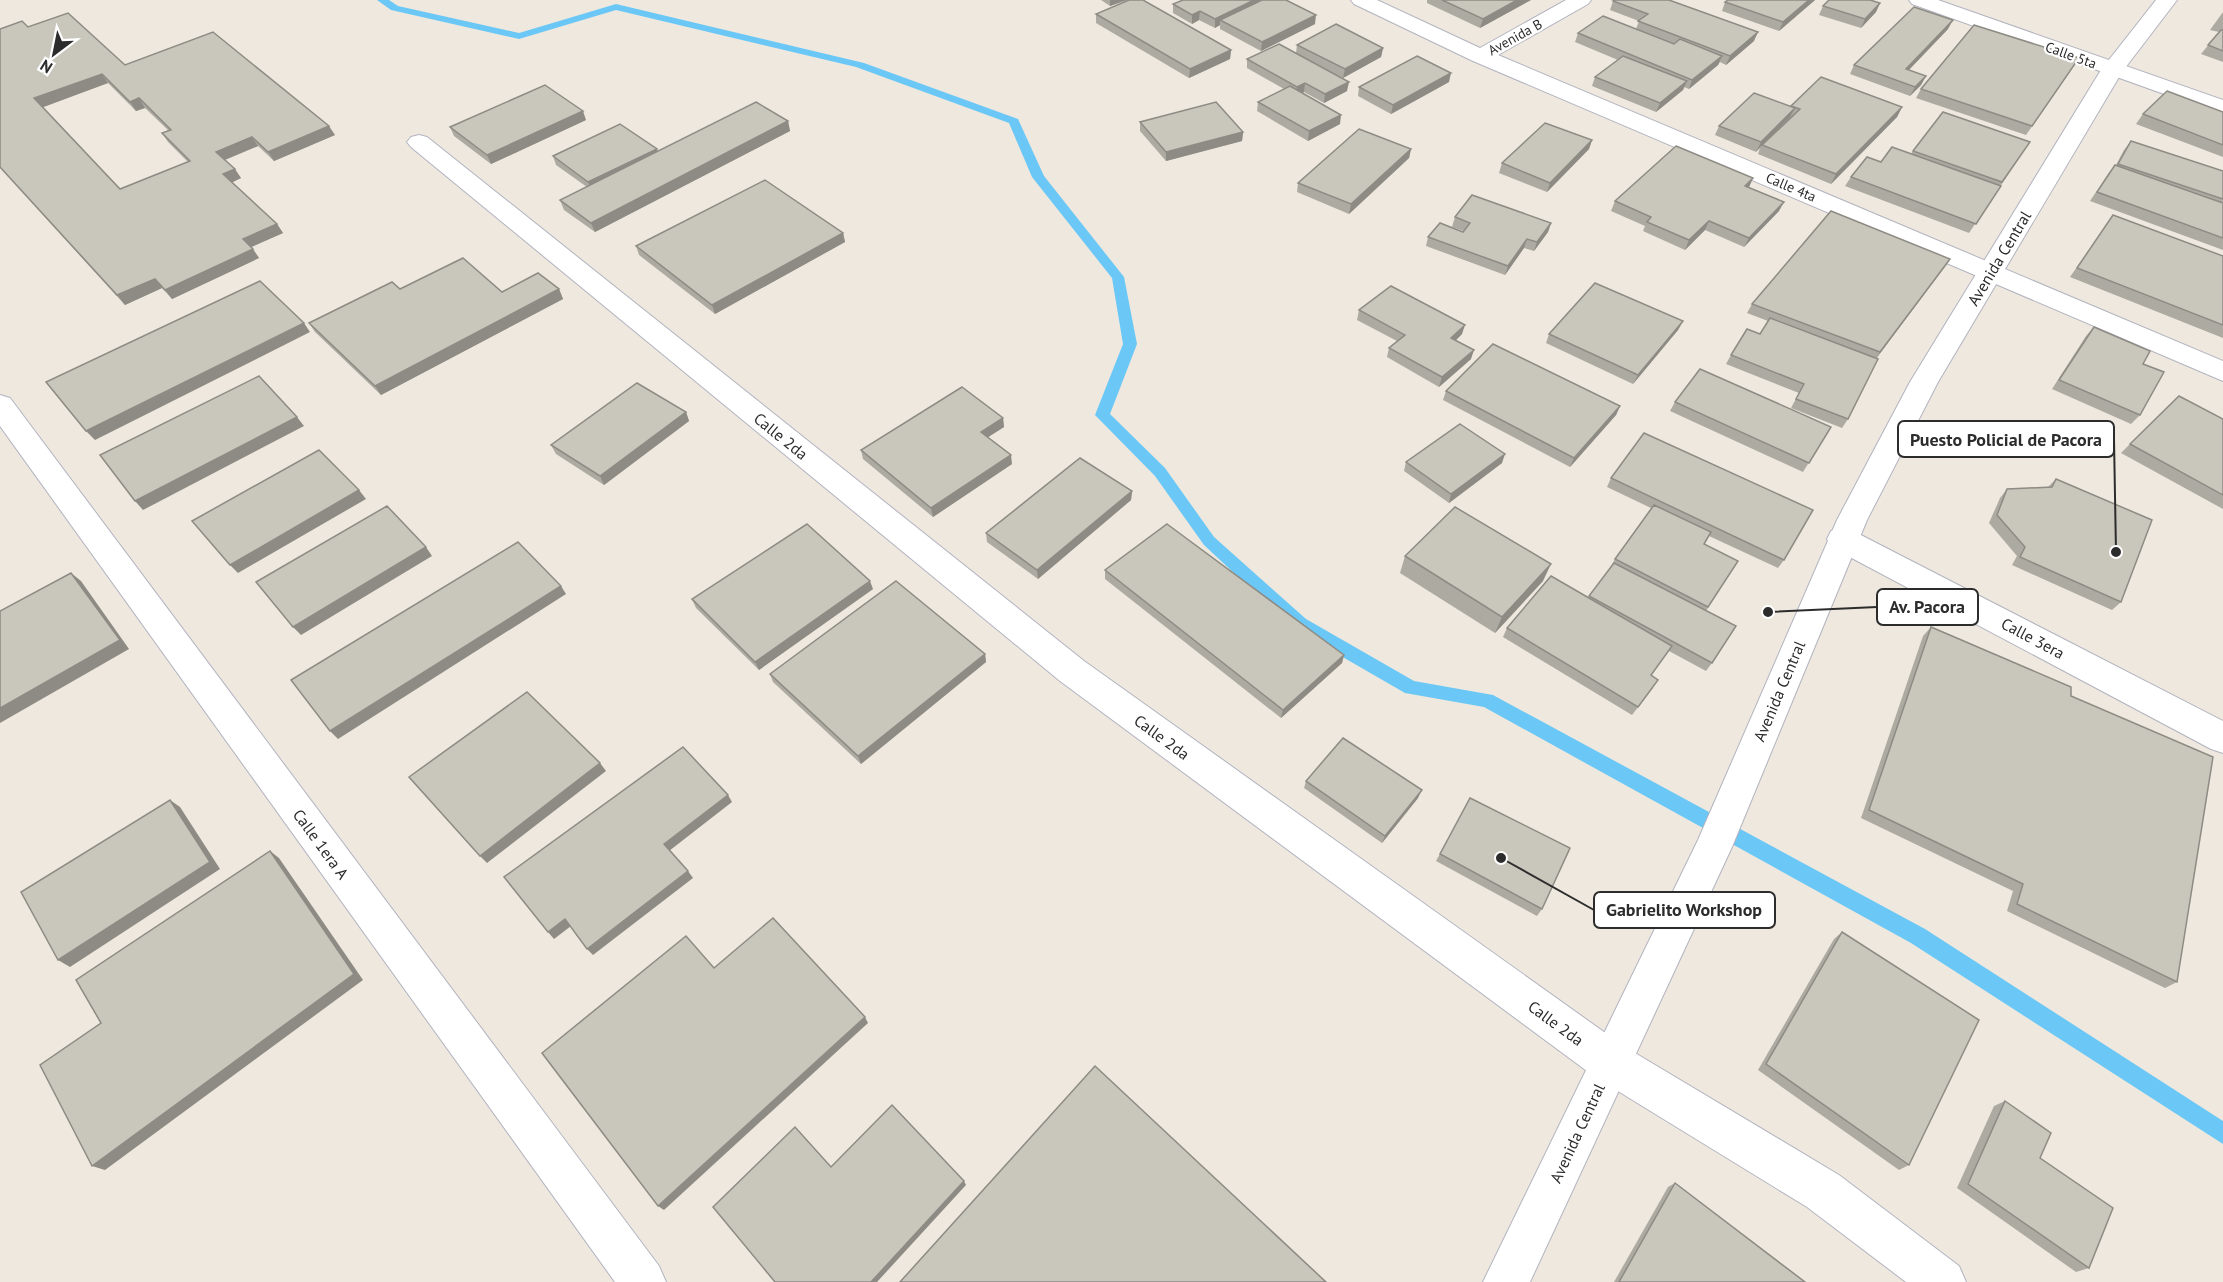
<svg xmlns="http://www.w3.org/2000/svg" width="2223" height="1282" font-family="'PT Sans',sans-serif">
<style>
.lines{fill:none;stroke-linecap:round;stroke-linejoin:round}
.stream{fill:#6bc8f6;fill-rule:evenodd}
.street-casing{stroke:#b2b3c0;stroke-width:2}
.secondary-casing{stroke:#b2b3c0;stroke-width:2}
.street{fill:#fff;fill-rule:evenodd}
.secondary{fill:#fff;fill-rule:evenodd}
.wall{fill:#adaaa2;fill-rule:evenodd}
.shaded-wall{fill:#8d8b84}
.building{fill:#c9c6bc;stroke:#8d8b84;stroke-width:1.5;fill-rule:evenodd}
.labels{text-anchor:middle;stroke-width:4.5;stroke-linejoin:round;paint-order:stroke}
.far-street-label{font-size:14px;fill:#2c2c2c;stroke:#fff}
.street-label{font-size:16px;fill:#2c2c2c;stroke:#fff}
.leader{fill:none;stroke:#2c2c2c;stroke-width:2}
.callout-dot{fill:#2c2c2c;stroke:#fff;stroke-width:2}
.callout{fill:#fff;stroke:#2c2c2c;stroke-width:2}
.callout-label{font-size:18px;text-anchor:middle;font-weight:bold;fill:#2c2c2c}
</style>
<rect width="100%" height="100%" fill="#eee8de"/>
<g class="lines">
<path class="stream" d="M377 0H389L398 6 519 33 616 4 864 63 1018 119 1044 176 1124 277 1137 344 1110 414 1165 468 1214 537 1306 619 1414 681 1493 695 1925 929 2223 1121V1144L1911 943 1484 707 1405 693 1294 629 1204 545 1155 476 1095 415 1123 344 1112 278 1032 177 1009 123 856 67 616 10 519 39 391 10Z"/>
<defs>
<g id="street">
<path d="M1351 0H1377L1480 48 1566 0H1591L1588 4 1498 55 2223 361V381L1473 61 1354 4Z"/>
<path d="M1909 0H1938L2223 100V115L1912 4Z"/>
<path d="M419 135 427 137 1084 661 1625 1047 1839 1175 1959 1266 1966 1282H1906L1807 1207 1595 1077 1060 681 411 147 407 142 411 137Z"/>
<path d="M0 395 10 398 659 1266 666 1282H615L0 426Z"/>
<path d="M1842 527 1853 531 2223 721V753L2211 749 1831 547 1827 539 1831 531Z"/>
</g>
<path id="secondary" d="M2156 0H2177L2122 72 1938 382 1867 520 1732 847 1530 1282H1483L1698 840 1837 520 1910 382 2101 70Z"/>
</defs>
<use href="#street" class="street-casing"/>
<use href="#secondary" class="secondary-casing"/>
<use href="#street" class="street"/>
<use href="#secondary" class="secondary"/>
</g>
<g class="wall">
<path d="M1101 0H1127L1110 6Z"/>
<path d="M1427 0H1531L1480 28 1427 3Z"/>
<path d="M1728 0H1815L1779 31 1722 11 1725 2Z"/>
<path d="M1613 1 1754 41 1726 65 1720 62 1718 65 1689 89 1684 87 1683 90 1656 112 1592 86 1595 77 1618 60 1575 42 1578 33 1636 29 1639 21 1610 10Z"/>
<path d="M1880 3 1876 12 1861 28 1819 15 1823 6Z"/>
<path d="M1173 4 1315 24 1261 51 1220 29V25L1215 28 1199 20 1192 24 1173 13Z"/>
<path d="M2223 12V62L2201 54 2219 32 2210 30Z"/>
<path d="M1096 14 1231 50 1230 59 1189 78 1096 23Z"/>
<path d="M28 27 125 65 335 135 274 161 258 146 225 160 241 178 232 182 277 224 283 233 251 247 259 258 172 299 162 288 125 305 0 168V29ZM108 83 136 111 145 108 168 130 162 133 168 142 188 162 120 189 42 107Z"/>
<path d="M1948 29 1909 70 1926 76 1921 85 1910 96 1850 74 1854 65Z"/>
<path d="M1297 45 1383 48 1381 57 1343 78 1306 59 1347 91 1324 103 1304 92 1302 93 1340 124 1308 141 1257 111 1258 102 1284 89 1247 68V59L1296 53Z"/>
<path d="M2079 58 2026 135 1916 98 1921 89Z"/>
<path d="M1449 82 1391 114 1358 96 1359 87Z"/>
<path d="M1791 106 1902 107 1897 117 1831 184 1758 154 1760 148 1756 152 1715 135 1719 126 1791 107Z"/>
<path d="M2223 112V157L2136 124 2143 114Z"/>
<path d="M586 120 491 164 454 136 450 127Z"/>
<path d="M788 121 790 131 595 232 564 210 560 200 587 187 556 165 553 156 658 152Z"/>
<path d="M1140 122 1243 132 1242 141 1166 161 1140 131Z"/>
<path d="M1592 140 1589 149 1547 192 1499 173 1502 163Z"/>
<path d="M2131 141 2223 171V250L2090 201 2108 174 2115 165H2116L2124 150Z"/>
<path d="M2030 142 1969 233 1845 186 1851 177 1881 162 1911 154 1913 151Z"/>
<path d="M1411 149 1409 158 1349 214 1297 192 1298 183Z"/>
<path d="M1753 178 1749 187 1779 211 1744 247 1705 230 1685 250 1643 231 1645 226 1611 211 1615 201Z"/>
<path d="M2113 215 2223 256V338L2070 277Z"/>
<path d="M1455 217 1551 223 1548 232 1534 251 1524 248 1505 275 1426 246 1428 237 1463 232 1464 231 1452 227Z"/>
<path d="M843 233 845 242 715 314 639 255 636 246Z"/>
<path d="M1950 259 1876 359 1848 419 1842 428 1791 408 1799 393 1726 364 1731 355 1760 334 1768 321 1747 313 1752 304Z"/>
<path d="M400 289 502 292 559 289 563 299 381 395 315 332 309 323Z"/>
<path d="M1359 310 1462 334 1456 340 1471 359 1439 387 1387 357 1389 348 1397 341 1357 320Z"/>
<path d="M1683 321 1678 330 1633 384 1546 343 1549 334Z"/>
<path d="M2094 327 2143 364 2140 415 2131 424 2052 389 2086 336Z"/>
<path d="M1446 391 1620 406 1616 415 1570 467 1443 400Z"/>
<path d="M1675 402 1831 427 1803 472 1670 411Z"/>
<path d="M686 412 689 421 604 485 556 454 551 445Z"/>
<path d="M1003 418 1004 427 988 437 1012 464 933 517 863 459 861 450Z"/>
<path d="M2223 419V509L2121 453 2130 444Z"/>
<path d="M1406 462 1502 463 1449 503 1404 471Z"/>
<path d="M1611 478 1784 560 1778 568 1709 536 1704 544 1738 561 1706 611 1712 663 1706 671 1669 651 1651 676 1653 688 1632 715 1503 637 1507 628 1589 598 1610 568 1615 559 1651 508 1607 487Z"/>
<path d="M2056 479 2121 602 2112 610 2012 565 2017 556 1989 523 2000 498 2007 489 2048 487Z"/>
<path d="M1132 491 1131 500 1038 579 987 542 986 533Z"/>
<path d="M1405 556 1543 581 1495 633 1400 573Z"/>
<path d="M1105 570 1344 655 1342 663 1281 718 1105 579Z"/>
<path d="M873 589 759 670 696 608 692 599Z"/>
<path d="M1931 627 2071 696 2177 982 2165 988 2007 911 2013 891 1861 818 1923 636Z"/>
<path d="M985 654 986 662 861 764 773 682 770 674Z"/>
<path d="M1306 781 1418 798 1382 843 1304 788Z"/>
<path d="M1470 798 1542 909 1537 916 1436 861Z"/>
<path d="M1842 932 1909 1165 1899 1170 1758 1070 1834 939Z"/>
<path d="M2005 1101 2040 1158 2089 1268 2076 1272 1957 1188 1994 1106Z"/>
<path d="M1675 1183 1805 1282H1614L1668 1187Z"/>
</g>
<g class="shaded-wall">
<path d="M1110 0H1127L1110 6Z"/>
<path d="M1254 0H1271L1220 20V25L1215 28V19Z"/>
<path d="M1517 0H1531L1480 28 1483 19Z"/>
<path d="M1809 0H1815L1779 31 1783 22Z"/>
<path d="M1880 3 1876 12 1861 28 1865 19Z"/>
<path d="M1200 11 1199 20 1192 24V15Z"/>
<path d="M1316 15 1315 24 1261 51 1262 42Z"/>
<path d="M1953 20 1948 29 1901 78 1906 69Z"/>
<path d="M1758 32 1754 41 1726 65 1730 56Z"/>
<path d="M1383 48 1381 57 1343 78 1345 69Z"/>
<path d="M1231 50 1230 59 1189 78 1190 69Z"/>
<path d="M1722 56 1718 65 1689 89 1692 80Z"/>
<path d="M1451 73 1449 82 1391 114 1393 105Z"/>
<path d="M102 74 108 83 41 108 34 98Z"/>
<path d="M1926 76 1921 85 1910 96 1915 87Z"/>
<path d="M1687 81 1683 90 1656 112 1660 103Z"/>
<path d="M1349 82 1347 91 1324 103 1325 94Z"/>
<path d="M1305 83 1304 92 1295 96 1297 87Z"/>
<path d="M139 98 145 108 136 111 130 102Z"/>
<path d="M1902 107 1897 117 1831 184 1836 174Z"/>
<path d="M1795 108 1790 117 1762 145 1756 152 1761 142Z"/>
<path d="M583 111 586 120 491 164 487 155Z"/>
<path d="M1341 115 1340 124 1308 141 1309 131Z"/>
<path d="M788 121 790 131 595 232 591 223Z"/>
<path d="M329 126 335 135 274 161 268 152Z"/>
<path d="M1243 132 1242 141 1166 161V152Z"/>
<path d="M252 137 258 146 222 161 216 152Z"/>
<path d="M1592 140 1589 149 1547 192 1550 183Z"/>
<path d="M657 149 660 158 592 191 588 182Z"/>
<path d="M1411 149 1409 158 1349 214 1351 204Z"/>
<path d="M235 169 241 178 229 184 223 174Z"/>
<path d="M1753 178 1749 187 1745 186Z"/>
<path d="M1784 202 1779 211 1744 247 1749 238Z"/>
<path d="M1709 221 1705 230 1685 250 1689 240Z"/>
<path d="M1551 223 1548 232 1534 251 1537 242Z"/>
<path d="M277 224 283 233 249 248 243 239Z"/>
<path d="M843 233 845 242 715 314 712 305Z"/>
<path d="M1527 239 1524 248 1505 275 1508 266Z"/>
<path d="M253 249 259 258 172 299 165 290Z"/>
<path d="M1950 259 1944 268 1874 361 1880 352Z"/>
<path d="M155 279 162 288 125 305 117 295Z"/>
<path d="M559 289 563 299 381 395 375 386Z"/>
<path d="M1683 321 1678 330 1633 384 1638 375Z"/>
<path d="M304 323 310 332 95 440 86 431Z"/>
<path d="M1465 325 1462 334 1449 347 1451 338Z"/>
<path d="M1474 350 1471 359 1439 387 1442 377Z"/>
<path d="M1620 406 1616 415 1570 467 1574 458Z"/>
<path d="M686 412 689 421 604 485 600 476Z"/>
<path d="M297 417 304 426 143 510 135 501Z"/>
<path d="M1003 418 1004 427 982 441 981 432Z"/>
<path d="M1505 454 1502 463 1449 503 1451 494Z"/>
<path d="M1011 455 1012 464 933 517 931 508Z"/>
<path d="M359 490 366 499 238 573 230 565Z"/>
<path d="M1132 491 1131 500 1038 579 1037 570Z"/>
<path d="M426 547 432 556 301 635 293 627Z"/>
<path d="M1551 564 1543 581 1495 633 1502 617Z"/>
<path d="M71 573 81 581 129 649 0 723V708Z"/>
<path d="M870 581 873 589 759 670 755 662Z"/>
<path d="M561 586 566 594 338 739 330 731Z"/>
<path d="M985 654 986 662 861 764 858 756Z"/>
<path d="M1344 655 1342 663 1281 718 1283 710Z"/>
<path d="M600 763 606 771 487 863 480 856Z"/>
<path d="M1422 790 1418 798 1382 843 1385 836Z"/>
<path d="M728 795 732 802 669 851 664 844Z"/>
<path d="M170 800 180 807 220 869 70 967 58 960Z"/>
<path d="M270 851 279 858 363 980 105 1170 92 1166Z"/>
<path d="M688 871 693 878 593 955 587 949Z"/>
<path d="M565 919 571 926 554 939 548 932Z"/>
<path d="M865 1017 868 1023 664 1210 658 1206Z"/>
<path d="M964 1181 966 1185 877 1282H871Z"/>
</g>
<g class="building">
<path d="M1129 0H1143L1231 50 1190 69 1096 14Z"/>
<path d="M1183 0H1254L1215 19 1200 11 1192 15 1173 4Z"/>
<path d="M1262 0H1286L1316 15 1262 42 1220 20Z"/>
<path d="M1442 0H1517L1483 19Z"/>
<path d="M1615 0H1669L1758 32 1730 56 1638 21 1648 14 1613 1Z"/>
<path d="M1728 0H1809L1783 22 1725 2Z"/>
<path d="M1829 0H1870L1880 3 1865 19 1823 6Z"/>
<path d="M1914 7 1953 20 1906 69 1926 76 1915 87 1854 65Z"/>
<path d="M68 13 125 65 213 32 329 126 268 152 252 137 216 152 235 169 223 174 277 224 243 239 253 249 165 290 155 279 117 295 0 167V29L22 21 28 27ZM102 74 130 102 139 98 171 130 162 133 190 161 120 189 34 98Z"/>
<path d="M1603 16 1674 44 1680 39 1722 56 1692 80 1578 33Z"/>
<path d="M1336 24 1383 48 1345 69 1297 45Z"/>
<path d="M1974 25 2079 58 2032 126 1921 89Z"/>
<path d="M2221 30H2223V51L2208 45Z"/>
<path d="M1279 44 1349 82 1325 94 1305 83 1297 87 1247 59Z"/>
<path d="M1417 56 1451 73 1393 105 1359 87Z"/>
<path d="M1623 56 1687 81 1660 103 1595 77Z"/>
<path d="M1821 77 1902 107 1836 174 1762 145 1800 109 1791 106Z"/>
<path d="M545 85 583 111 487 155 450 127Z"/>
<path d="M1290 86 1341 115 1309 131 1258 102Z"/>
<path d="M2167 91 2223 112V145L2143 114Z"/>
<path d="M1754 93 1795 108 1761 142 1719 126Z"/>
<path d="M756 102 788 121 591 223 560 200Z"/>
<path d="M1216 102 1243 132 1166 152 1140 122Z"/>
<path d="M1943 112 2030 142 2002 182 1913 151Z"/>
<path d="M1545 123 1592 140 1550 183 1502 163Z"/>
<path d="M620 124 657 149 588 182 553 156Z"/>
<path d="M1359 129 1411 149 1351 204 1298 183Z"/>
<path d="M2131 141 2223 171V199L2118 164Z"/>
<path d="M1676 146 1753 178 1745 186 1784 202 1749 238 1709 221 1689 240 1647 222 1651 217 1615 201Z"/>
<path d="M1892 147 2001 186 1976 224 1851 177 1867 157 1881 162Z"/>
<path d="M2115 165 2223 203V238L2097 192Z"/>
<path d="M765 180 843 233 712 305 636 246Z"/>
<path d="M1472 195 1551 223 1537 242 1527 239 1508 266 1428 237 1440 223 1463 232 1470 223 1455 217Z"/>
<path d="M1831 211 1950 259 1880 352 1752 304Z"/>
<path d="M2113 215 2223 256V325L2077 268Z"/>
<path d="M463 258 502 292 538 273 559 289 375 386 309 323 392 282 400 289Z"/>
<path d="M260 281 304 323 86 431 46 382Z"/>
<path d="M1595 283 1683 321 1638 375 1549 334Z"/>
<path d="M1391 286 1465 325 1451 338 1474 350 1442 377 1389 348 1405 335 1359 310Z"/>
<path d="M1770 318 1878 359 1848 419 1796 399 1804 384 1731 355 1747 329 1760 334Z"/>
<path d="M2094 327 2150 351 2143 364 2164 372 2140 415 2059 380Z"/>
<path d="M1493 344 1620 406 1574 458 1446 391Z"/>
<path d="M1700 369 1831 427 1809 463 1675 402Z"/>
<path d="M259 376 297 417 135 501 100 455Z"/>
<path d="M637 383 686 412 600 476 551 445Z"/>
<path d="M962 387 1003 418 981 432 1011 455 931 508 861 450Z"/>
<path d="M2179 396 2223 419V495L2130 444Z"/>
<path d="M1460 424 1505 454 1451 494 1406 462Z"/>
<path d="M1644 433 1813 510 1784 560 1611 478Z"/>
<path d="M319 450 359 490 230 565 192 521Z"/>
<path d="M1080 458 1132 491 1037 570 986 533Z"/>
<path d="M2056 479 2152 520 2121 602 2020 557 2025 547 1997 515 2007 489 2052 487Z"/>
<path d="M1654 505 1711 532 1704 544 1738 561 1708 607 1615 559Z"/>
<path d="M387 506 426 547 293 627 256 582Z"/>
<path d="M1455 507 1551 564 1502 617 1405 556Z"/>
<path d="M807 524 870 581 755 662 692 599Z"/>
<path d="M1167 524 1344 655 1283 710 1105 570Z"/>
<path d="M518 542 561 586 330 731 291 680Z"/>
<path d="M1614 563 1736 626 1712 663 1589 596Z"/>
<path d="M71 573 120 640 0 708V611Z"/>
<path d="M1551 576 1672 646 1651 675 1658 680 1638 707 1507 628Z"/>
<path d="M896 581 985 654 858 756 770 674Z"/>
<path d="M1931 627 2071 687V696L2213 757 2177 982 2017 904 2023 884 1869 810Z"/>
<path d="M527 692 600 763 480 856 409 777Z"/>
<path d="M1343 738 1422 790 1385 836 1306 781Z"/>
<path d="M683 747 728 795 664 844 688 871 587 949 565 919 548 932 504 877Z"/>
<path d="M1470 798 1570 848 1542 909 1440 854Z"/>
<path d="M170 800 210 862 58 960 21 892Z"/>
<path d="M270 851 354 974 92 1166 40 1065 101 1023 76 980Z"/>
<path d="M773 918 865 1017 658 1206 542 1053 686 936 714 968Z"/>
<path d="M1842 932 1979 1020 1909 1165 1766 1064Z"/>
<path d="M1095 1066 1326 1282H900Z"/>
<path d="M2005 1101 2051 1133 2040 1158 2113 1208 2089 1268 1968 1184Z"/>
<path d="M892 1105 964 1181 871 1282H775L713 1207 795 1127 831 1167Z"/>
<path d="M1675 1183 1805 1282H1619Z"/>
</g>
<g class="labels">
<g class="far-street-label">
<text transform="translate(1515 37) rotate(-29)" y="5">Avenida B</text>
<text transform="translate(2071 55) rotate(20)" y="5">Calle 5ta</text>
<text transform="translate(1791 187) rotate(23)" y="5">Calle 4ta</text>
</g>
<g class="street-label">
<text transform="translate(1999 258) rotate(-59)" y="6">Avenida Central</text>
<text transform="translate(781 436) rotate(39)" y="6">Calle 2da</text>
<text transform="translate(2033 638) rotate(28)" y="6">Calle 3era</text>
<text transform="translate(1779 691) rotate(-67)" y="6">Avenida Central</text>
<text transform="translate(1162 737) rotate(36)" y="6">Calle 2da</text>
<text transform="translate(321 844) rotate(54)" y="6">Calle 1era A</text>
<text transform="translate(1556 1023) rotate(36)" y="6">Calle 2da</text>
<text transform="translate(1577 1133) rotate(-65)" y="6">Avenida Central</text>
</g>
</g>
<path class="leader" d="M2116 552L2114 439M1768 612L1877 607M1501 858L1594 910"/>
<g class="callout-dot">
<circle cx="2116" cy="552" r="6"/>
<circle cx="1768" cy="612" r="6"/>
<circle cx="1501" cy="858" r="6"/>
</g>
<g class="callout">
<rect x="1898" y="421" width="216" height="36" rx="6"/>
<rect x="1877" y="589" width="101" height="36" rx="6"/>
<rect x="1594" y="892" width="181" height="36" rx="6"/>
</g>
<g class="callout-label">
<text x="2006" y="446">Puesto Policial de Pacora</text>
<text x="1927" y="613">Av. Pacora</text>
<text x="1684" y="916">Gabrielito Workshop</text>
</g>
<g transform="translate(54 54) rotate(212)" stroke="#ffffff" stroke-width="4.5" paint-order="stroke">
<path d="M0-4.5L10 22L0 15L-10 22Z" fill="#2c2c2c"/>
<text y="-9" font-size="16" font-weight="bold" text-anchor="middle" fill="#2c2c2c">N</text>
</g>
</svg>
